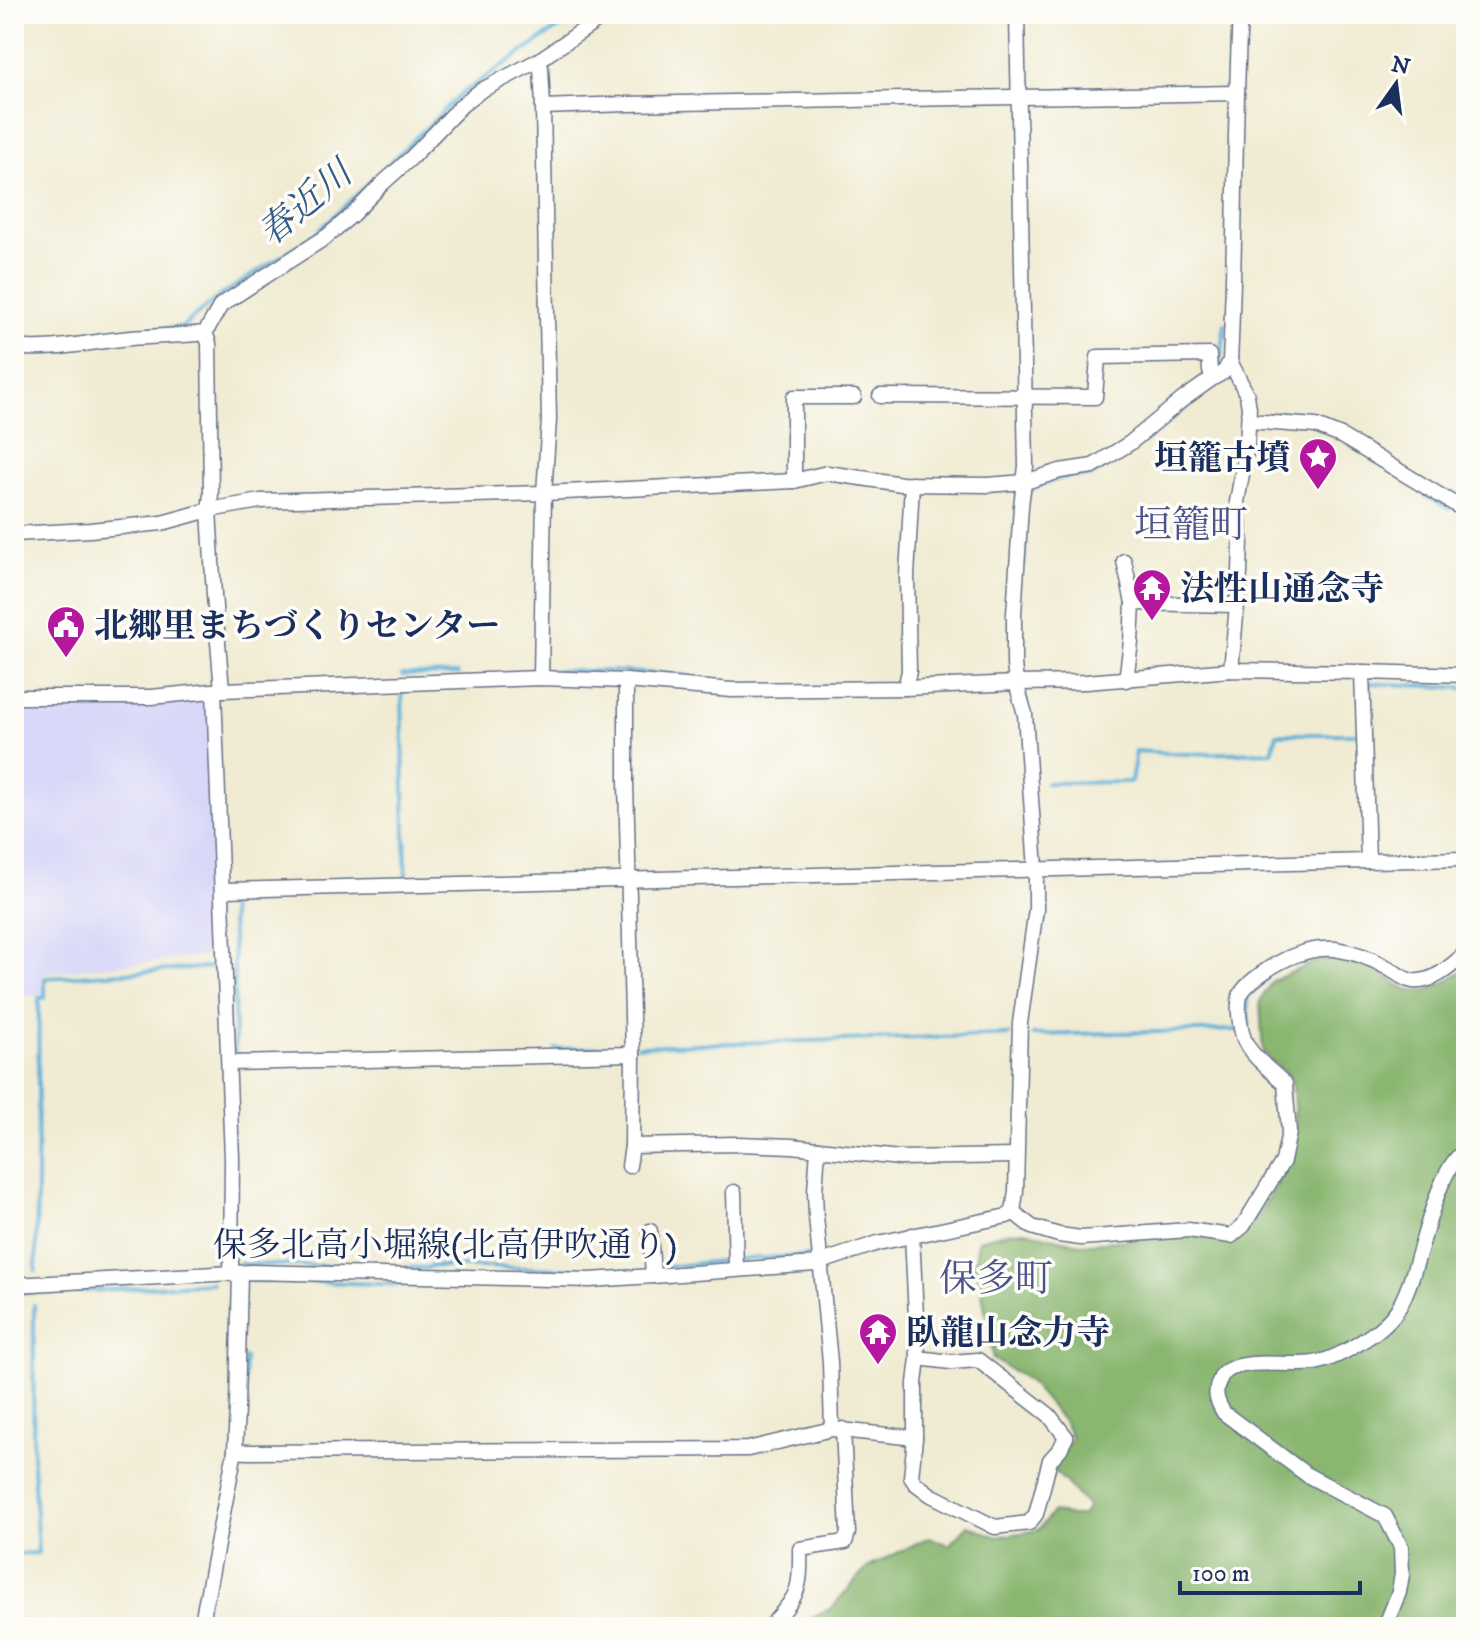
<svg xmlns="http://www.w3.org/2000/svg" width="1480" height="1641" font-family="'IM FELL DW Pica','Noto Serif JP',serif">
<style>
.built{fill:#d8d7f8}
.forest{fill:#89b66f;stroke:#527266;stroke-width:2}
.lines{fill:none;stroke-linecap:round;stroke-linejoin:round}
.stream{stroke:#5eb1d9;stroke-width:4}
.minor-casing{stroke:#667187;stroke-width:17}
.minor{stroke:#fff;stroke-width:14}
.labels{text-anchor:middle;stroke-width:7;stroke-linejoin:round;paint-order:stroke}
.poi-label{font-size:34px;font-weight:bold;fill:#1b2f5e;stroke:#fdfcf7;text-anchor:start}
.street-label{font-size:34px;fill:#1b2f5e;stroke:#fdfcf7}
.water-label{font-size:36px;font-style:italic;fill:#325c89;stroke:#fdfcf7}
.quarter-label{font-size:38px;fill:#4d548d;stroke:#fdfcf7}
</style>
<rect width="100%" height="100%" fill="#fdfcf7"/>
<filter id="ink" filterUnits="userSpaceOnUse"><feTurbulence type="fractalNoise" baseFrequency=".0125" numOctaves="2"/><feDisplacementMap in="SourceGraphic" scale="16" xChannelSelector="R" yChannelSelector="G"/><feConvolveMatrix kernelMatrix="1 2 1 2 8 2 1 2 1" color-interpolation-filters="sRGB"/></filter>
<filter id="wash" filterUnits="userSpaceOnUse"><feTurbulence type="fractalNoise" baseFrequency=".006" numOctaves="4" result="noise"/><feDisplacementMap in="SourceGraphic" scale="32" xChannelSelector="R" yChannelSelector="G"/><feGaussianBlur stdDeviation="1.8" result="paint"/><feColorMatrix in="noise" values="0 0 0 0 0 0 0 0 0 0 0 0 0 0 0 0 0 1.4 0 .05"/><feComposite in="paint" operator="in"/></filter>
<g filter="url(#wash)">
<rect width="100%" height="100%" fill="#f0ebd2"/>
<path class="built" d="M209 698 217 955 43 973 42 996H14V704L90 705Z"/>
<path class="forest" d="M1331 959C1341 960 1354 960 1363 963 1378 968 1389 980 1402 987 1426 998 1447 982 1466 968V1627H794L832 1608 867 1568 929 1537 949 1545 968 1525 997 1537 1038 1530 1053 1512 1072 1516H1082L1088 1507 1064 1480 1050 1468 1072 1439 1064 1422 1029 1381 993 1359 980 1280 974 1268 978 1240 1010 1232 1025 1231 1080 1244 1188 1235 1231 1241C1263 1212 1290 1175 1294 1130 1296 1113 1293 1096 1292 1079L1263 1053 1260 1001 1272 981 1315 962Z"/>
<g class="lines">
<g class="stream">
<path d="M1229 87 1230 60 1233 56"/>
<path d="M1229 102V135"/>
<path d="M127 331 182 327 217 298 317 233 461 94 558 28 576 23 591 14"/>
<path d="M14 340 36 341 119 332"/>
<path d="M1216 368 1222 351 1225 324"/>
<path d="M1028 496 1031 490 1046 483 1065 477 1091 476 1132 451 1208 390"/>
<path d="M1427 496 1449 509"/>
<path d="M1024 563 1025 544"/>
<path d="M547 671C595 670 642 672 689 676L694 681"/>
<path d="M402 675 458 674"/>
<path d="M1369 688V683L1466 688"/>
<path d="M402 691 406 880"/>
<path d="M1046 783 1131 782 1136 751 1187 754 1272 752 1277 734H1359"/>
<path d="M229 895 234 964 235 1052 240 1058H243"/>
<path d="M1247 1030 1249 1029 1247 997 1266 979"/>
<path d="M1033 1035 1238 1030"/>
<path d="M638 1046 1009 1035"/>
<path d="M555 1049 625 1046"/>
<path d="M240 1264 427 1268 431 1266 622 1270"/>
<path d="M656 1268 731 1260 816 1255"/>
<path d="M36 1271 39 998H45V978L217 967"/>
<path d="M251 1280 413 1285"/>
<path d="M14 1293 91 1291 212 1283"/>
<path d="M243 1445 245 1358"/>
<path d="M14 1554 38 1553 33 1464 34 1305"/>
</g>
</g>
</g>
<g filter="url(#ink)">
<g class="lines">
<defs>
<g id="minor">
<path d="M543 107 627 104 1236 93"/>
<path d="M205 333 209 343 211 494 209 510 214 595 222 690"/>
<path d="M14 347C53 352 92 341 131 338 156 336 181 336 205 333L221 305 326 237 352 215 382 184 411 158 462 105 480 91 539 60 607 14"/>
<path d="M1230 361 1247 395 1249 408 1247 446 1237 502 1241 539 1240 573 1231 670"/>
<path d="M880 396 1095 397 1098 357 1209 355 1210 371 1213 378"/>
<path d="M1249 421 1316 426 1341 436 1466 511"/>
<path d="M794 481V397H854"/>
<path d="M14 534 90 530 162 523 209 510 260 501 544 493 549 420 543 107 541 68 539 60"/>
<path d="M1124 561 1133 603 1131 642 1126 680"/>
<path d="M1133 603 1237 605"/>
<path d="M1466 675 1362 672 1368 861 1466 859"/>
<path d="M541 678 544 493 794 481 827 473 902 484 987 485 1025 482 1060 471 1093 466 1130 443 1182 400 1213 378 1224 372 1230 361C1236 245 1234 130 1240 14"/>
<path d="M626 681V783L633 1054 632 1146 738 1144 792 1146 899 1158 1016 1156"/>
<path d="M905 688 909 671 907 576 912 484"/>
<path d="M214 691 232 1158 231 1274"/>
<path d="M14 697H151L222 690 541 678 626 681 732 690 905 688 1016 683 1086 682 1231 670 1362 672"/>
<path d="M223 890 1368 861"/>
<path d="M229 1063 633 1054"/>
<path d="M818 1149 815 1191 816 1217 830 1362 832 1429"/>
<path d="M629 1166 632 1146"/>
<path d="M734 1192 736 1269"/>
<path d="M1013 1212 1016 1191 1020 1023 1036 909V869L1025 714 1016 683 1014 664V614L1021 506 1026 466 1017 14"/>
<path d="M1013 1212 1032 1227 1059 1235 1081 1238 1188 1230 1231 1236 1243 1226 1283 1161 1289 1132 1285 1084C1272 1071 1250 1056 1244 1039 1240 1028 1237 1008 1240 996 1242 990 1247 986 1251 982 1273 963 1305 946 1335 949 1354 952 1369 957 1386 967 1395 971 1403 980 1413 981 1434 983 1452 965 1466 953"/>
<path d="M650 1231 653 1276"/>
<path d="M14 1285 251 1272 590 1280 653 1276 815 1264 878 1243 1007 1216 1013 1212"/>
<path d="M915 1438 911 1477 915 1483 931 1495 995 1527 1029 1523 1036 1514 1050 1460 1060 1449 1066 1437 1049 1415 978 1360 951 1362 918 1358"/>
<path d="M235 1451 248 1452 748 1449 832 1429 915 1438V1383L918 1358 912 1235"/>
<path d="M201 1627 235 1451 237 1408 240 1273"/>
<path d="M770 1627C798 1594 801 1593 800 1549L845 1542 848 1533 843 1429"/>
<path d="M1385 1627 1399 1592 1402 1574 1401 1547 1385 1516 1307 1475 1224 1413C1218 1403 1214 1396 1218 1384 1220 1378 1222 1373 1228 1370 1250 1358 1288 1367 1314 1363 1332 1360 1349 1350 1364 1340 1378 1331 1391 1321 1399 1307 1422 1268 1432 1171 1466 1150"/>
</g>
</defs>
<use href="#minor" class="minor-casing"/>
<use href="#minor" class="minor"/>
</g>
</g>
<defs>
<symbol id="sight-pin" viewBox="-11 -11 22 30"><path d="M0 17L-7.5 6A9.5 9.5 0 1 1 7.5 6Z" fill="#b5179e" stroke="#fdfcf7"/><path d="M0-6L1.8-2.2L6-1.7L2.9 1.2L3.7 5.4L0 3.3L-3.7 5.4L-2.9 1.2L-6-1.7L-1.8-2.2Z" fill="#fff"/></symbol>
<symbol id="temple-pin" viewBox="-11 -11 22 30"><path d="M0 17L-7.5 6A9.5 9.5 0 1 1 7.5 6Z" fill="#b5179e" stroke="#fdfcf7"/><path d="M0-6L5-2H3V0L6.5 2.5H4V6H1.5V3h-3V6H-4V2.5H-6.5L-3 0V-2H-5Z" fill="#fff"/></symbol>
<symbol id="civic-pin" viewBox="-11 -11 22 30"><path d="M0 17L-7.5 6A9.5 9.5 0 1 1 7.5 6Z" fill="#b5179e" stroke="#fdfcf7"/><path d="M-.6-6.5H3V-4.5H.6V-3L4-1V1h2V6H-6V1h2V-1L-.6-3ZM-1.2 2.5V6h2.4V2.5Z" fill="#fff"/></symbol>
</defs>
<g fill-rule="evenodd">
<use href="#sight-pin" x="1296" y="435" width="44" height="60"/>
<use href="#temple-pin" x="1130" y="566" width="44" height="60"/>
<use href="#civic-pin" x="44" y="603" width="44" height="60"/>
<use href="#temple-pin" x="856" y="1310" width="44" height="60"/>
</g>
<g class="labels">
<g class="poi-label">
<text x="1290" y="469" text-anchor="end">垣籠古墳</text>
<text x="1180" y="600">法性山通念寺</text>
<text x="94" y="637">北郷里まちづくりセンター</text>
<text x="906" y="1344">臥龍山念力寺</text>
</g>
<g class="street-label">
<text x="445" y="1256">保多北高小堀線(北高伊吹通り)</text>
</g>
<g class="water-label">
<text transform="translate(304 202) rotate(-40)" y="13">春近川</text>
</g>
<g class="quarter-label">
<text x="1191" y="537">垣籠町</text>
<text x="996" y="1291">保多町</text>
</g>
</g>
<rect width="1480" height="1641" fill="none" stroke="#fdfcf7" stroke-width="48"/>
<g transform="translate(1396 84) rotate(14)" stroke="#fdfcf7" stroke-width="6" paint-order="stroke">
<path d="M0-6L14 30L0 20L-14 30Z" fill="#1b2f5e"/>
<text y="-12" font-size="22" font-weight="bold" text-anchor="middle" fill="#1b2f5e">N</text>
</g>
<path d="M1180 1581v12h180v-12" fill="none" stroke="#1b2f5e" stroke-width="4"/>
<text x="1192" y="1581" font-size="24" fill="#1b2f5e" stroke="#fdfcf7" stroke-width="6" paint-order="stroke">100 m</text>
</svg>
